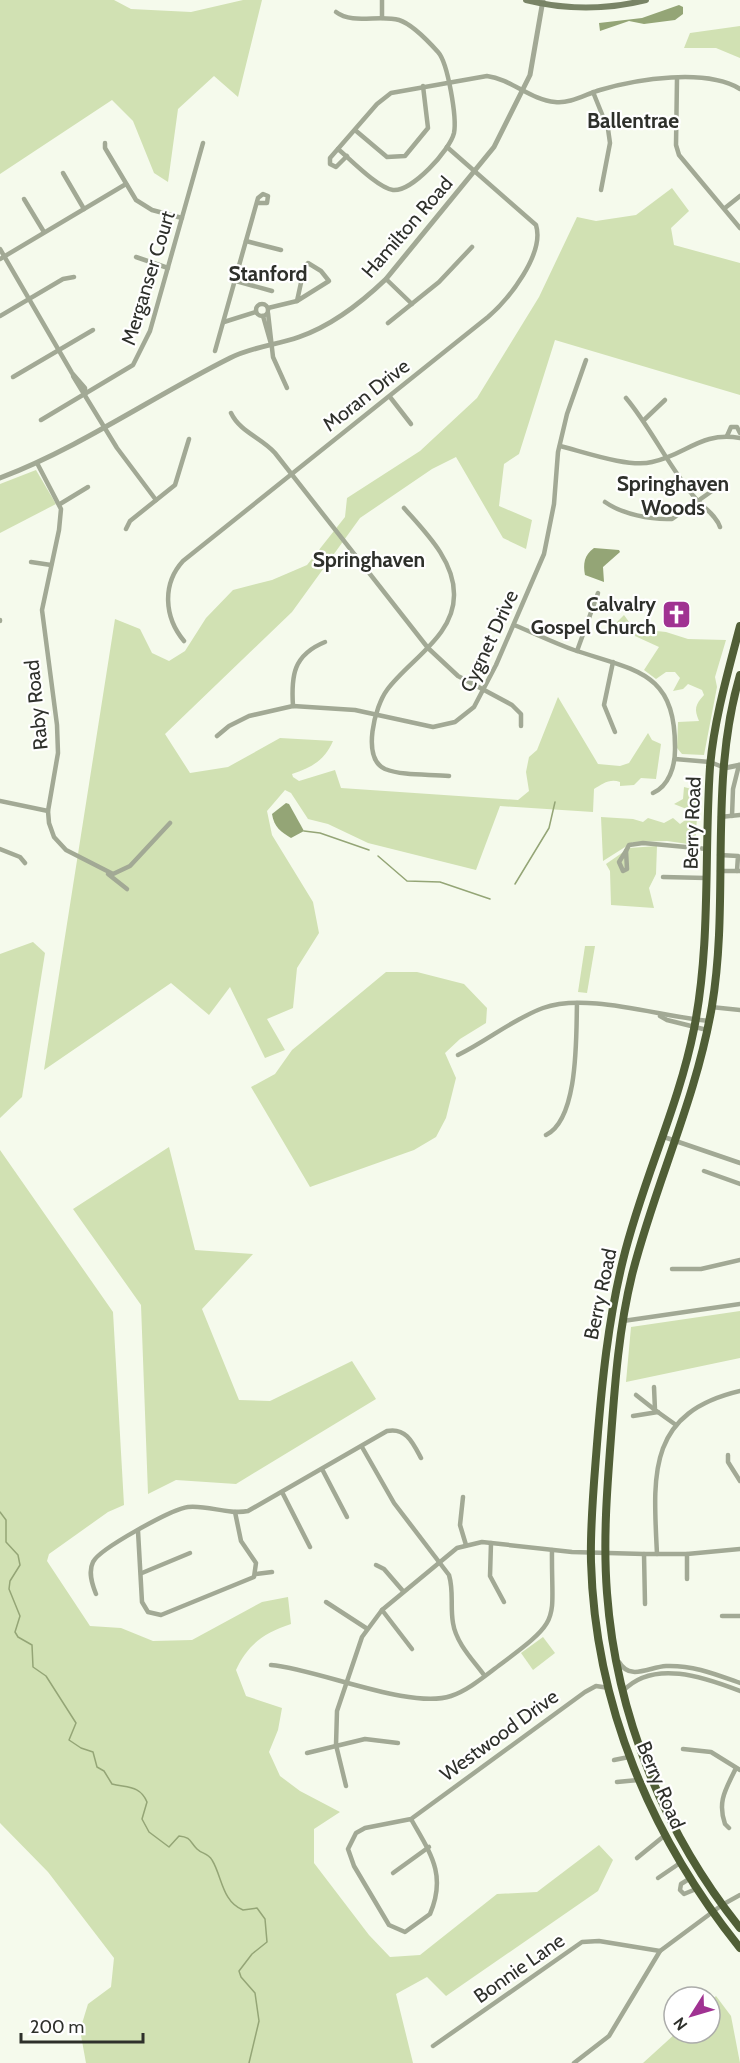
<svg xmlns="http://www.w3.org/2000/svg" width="740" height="2063" font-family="Cabin,sans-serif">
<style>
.green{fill:#d1e1b3}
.water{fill:#94a576}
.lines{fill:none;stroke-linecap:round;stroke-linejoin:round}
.stream{stroke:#94a576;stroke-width:1.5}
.minor{stroke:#a2a995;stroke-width:4.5}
.tertiary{stroke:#a2a995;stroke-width:5}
.secondary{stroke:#798466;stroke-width:6}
.trunk{stroke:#505e36;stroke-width:8}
.labels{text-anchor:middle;stroke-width:4.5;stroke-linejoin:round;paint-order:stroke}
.street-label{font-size:20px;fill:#2e302b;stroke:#fff}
.poi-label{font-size:20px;font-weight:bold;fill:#2e302b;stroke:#fff;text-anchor:end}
.neighbourhood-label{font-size:21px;font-weight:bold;fill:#2e302b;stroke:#fff}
</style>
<rect width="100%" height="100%" fill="#f5faec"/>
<g class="green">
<path d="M0 0H114L131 9 191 12 243 0H262L238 97 214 76 178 109 168 182 154 173 133 121 112 100 0 174Z"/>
<path d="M740 26V58L716 48H684L690 33Z"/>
<path d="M672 188 689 211 671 228 674 245 740 263V395L555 340 519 454 504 464 499 506 532 520 526 549 503 538 456 457 432 469 360 518 292 612 165 734 190 773 228 767 280 738 333 741C325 760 311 768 292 774L293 777 299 781 335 770 341 788 518 800 529 791 526 772 529 757 537 750 558 697 598 764 620 766 629 763 648 733 652 740 661 744 656 779 641 778 634 785 620 786V782C610 778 602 784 594 789L593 812 500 806 476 870 368 843 328 824 308 819 291 793 285 790 267 811 272 835 313 902 319 933 297 968 293 1008 267 1019 285 1050 265 1058 230 987 209 1015 171 983 44 1070 115 619 140 629 152 653 169 661 185 651 206 618 233 590 272 580 307 565 345 517 347 498 420 451 477 398 539 297 577 217 596 221 636 215Z"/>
<path d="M36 470 56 504 0 533V484Z"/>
<path d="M624 615 632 626 638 629 666 632 688 639 726 640 715 677 717 687 704 755 682 754 677 748 678 722 699 721C694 709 695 705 704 695L702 690 688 684 683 689 673 691 680 678 675 672H666L656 679 644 670 659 647 613 626Z"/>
<path d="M684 787 699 791 695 845 667 841 633 842 603 861 601 817 633 819 643 822 648 818 664 823 673 818 680 824 688 818 689 810 674 804 683 799Z"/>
<path d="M657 846 656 874 649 888 654 908 611 905 610 871 606 864 629 848Z"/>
<path d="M33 942 45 953 22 1097 0 1118V954Z"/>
<path d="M585 946H595L587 993 578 992Z"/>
<path d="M386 972H417L464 984 487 1008 486 1023 460 1039 445 1053 456 1078 446 1118 436 1137 414 1150 310 1187 251 1087 275 1074 292 1050Z"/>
<path d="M169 1147 195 1250 253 1254 202 1309 239 1400 270 1401 352 1361 376 1399 236 1484 176 1480 148 1494 141 1305 73 1209Z"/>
<path d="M0 1150 113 1312 124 1505 108 1512 49 1554 47 1561 90 1626 121 1628 153 1641 192 1640 262 1602 288 1597 291 1624C264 1633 248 1644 236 1670L246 1696 282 1708 278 1730 269 1752 280 1776 300 1791 340 1812 314 1829V1863L369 1935 390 1957 420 1955 497 1894 537 1892 599 1845 613 1860 598 1891 446 1996 427 1977 396 1994 413 2063H86L80 2030 88 2004 111 1987 114 1958 48 1872 0 1823Z"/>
<path d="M740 1311V1358L626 1382 631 1327Z"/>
<path d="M543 1637 555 1653 533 1670 521 1653Z"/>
<path d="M716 1996 731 2016 740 2063H643L676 2033H710V2002Z"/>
</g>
<g class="water">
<path d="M679 5 683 7V14L675 20 644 24 629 21 600 31 599 23 642 18Z"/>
<path d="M594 548 619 550 620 552 603 567 604 582 585 575C583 564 584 555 594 548Z"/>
<path d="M286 803 289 804 304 831 291 838C281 832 274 827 272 814Z"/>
</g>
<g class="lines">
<g class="stream">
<path d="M304 831 320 833 369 850"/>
<path d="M378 856 407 881 440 882 490 899"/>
<path d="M515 884 549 828 555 802"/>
<path d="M0 1512 6 1520V1542L18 1555 20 1565 10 1581 9 1589 20 1616 15 1632 18 1637 32 1645 33 1667 46 1676 76 1723 69 1740 81 1748 93 1752 97 1767 104 1771 112 1784C127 1788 140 1785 147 1802L142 1819 149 1832 169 1847 179 1836C191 1837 190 1842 197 1849 202 1854 208 1853 212 1860 222 1876 222 1902 243 1910L257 1908 265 1919 267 1942 252 1954 239 1971 241 1977 255 1993 259 2021 249 2063"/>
</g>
<g class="minor">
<path d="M336 12C353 25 379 14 399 20 412 24 429 42 438 52 448 63 457 118 454 133 450 150 412 192 393 190 378 188 351 160 338 149"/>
<path d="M382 18V0"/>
<path d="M677 79 676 145 679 155 740 228"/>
<path d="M593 92 608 129 610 143 601 190"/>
<path d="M355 130 387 157 405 156 428 128 423 86"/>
<path d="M105 143V148L136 200 152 210 182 218"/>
<path d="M347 156 336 167 330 164V158L377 104 391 93 487 76C511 79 531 100 555 102 570 104 586 94 600 90 637 79 706 68 740 89"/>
<path d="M63 173 84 209"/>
<path d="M24 199 44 232"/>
<path d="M725 208 740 196"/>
<path d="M246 241 281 250"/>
<path d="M0 249 72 373 85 388V395"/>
<path d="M136 257 168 268"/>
<path d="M0 259 126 184"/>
<path d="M308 263 321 271 329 281 297 301 304 269Z"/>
<path d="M386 279 412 304"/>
<path d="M236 281 272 291"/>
<circle cx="262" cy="310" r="6"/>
<path d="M268 308 297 301"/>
<path d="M268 313 273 357 287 388"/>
<path d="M0 316 63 279 74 277"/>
<path d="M263 316 271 344"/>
<path d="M224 322 256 312"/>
<path d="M388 323 439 282 472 247"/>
<path d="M215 351 258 198 263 194 268 196 267 203H257"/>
<path d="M73 376 117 448 156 500"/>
<path d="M13 377 93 330"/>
<path d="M390 397 411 424"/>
<path d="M626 398C652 429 669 468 696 499 704 508 716 515 720 527"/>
<path d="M231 413C240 432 262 438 275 453L428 648 458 676 512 705 521 714V726"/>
<path d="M41 420 133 365 150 331 203 143"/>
<path d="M644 420 665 400"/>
<path d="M727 436 731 427H737L740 433"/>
<path d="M560 446C584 452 629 468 652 462 686 455 701 431 740 438"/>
<path d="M37 463 61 509 59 530 42 610 57 725 58 753 48 811 49 823 54 837 66 850 113 874 130 866 170 823"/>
<path d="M605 502C622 514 651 520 672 519L722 484"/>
<path d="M60 504 88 487"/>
<path d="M404 508C425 532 454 560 454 594 455 636 409 660 387 690 375 706 361 758 385 769 403 776 429 774 449 776"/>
<path d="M126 529 130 521 175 485 189 439"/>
<path d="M31 562 51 565"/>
<path d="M0 620V621"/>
<path d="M514 625C534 633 554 643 574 650 636 671 676 671 675 750 675 766 669 786 653 793"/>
<path d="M184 641C164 617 162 584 183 561L488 317C508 300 545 254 536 225L447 147"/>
<path d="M577 651 598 593"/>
<path d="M613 662 604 705 615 732"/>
<path d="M293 706C291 676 293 655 325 642"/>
<path d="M217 736 229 726 249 716 293 706 355 710 433 727 455 722 474 707 496 665 544 554 554 504 558 452 567 414 586 360"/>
<path d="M675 759 710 762 725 768"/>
<path d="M0 801 48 811"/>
<path d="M732 816 733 789 739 765"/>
<path d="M720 817 740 815"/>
<path d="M0 849 20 857 25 863"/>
<path d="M626 851 629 845 643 843 707 849"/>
<path d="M626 851 627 869 623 871 619 862Z"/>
<path d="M719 855 738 856 737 871"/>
<path d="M719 871H740"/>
<path d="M108 874 127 889"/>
<path d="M663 877 706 878"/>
<path d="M711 1007 740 1010"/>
<path d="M660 1016 667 1020 707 1030"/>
<path d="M458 1055C487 1041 513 1019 543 1008 587 992 661 1017 709 1021"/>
<path d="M546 1135C579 1119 576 1035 577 1003"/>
<path d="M664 1137 740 1163"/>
<path d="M704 1171 740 1184"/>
<path d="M672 1269H701L740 1260"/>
<path d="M623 1321 740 1304"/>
<path d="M654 1387 655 1410 676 1425"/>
<path d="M636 1395 655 1410"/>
<path d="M633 1416 658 1412"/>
<path d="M362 1447 394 1503 449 1575C454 1592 450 1606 453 1623 456 1643 473 1660 484 1675"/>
<path d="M728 1455V1462L740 1481"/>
<path d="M322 1469 347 1517"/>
<path d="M282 1492 310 1547"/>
<path d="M463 1497 460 1525 466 1545"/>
<path d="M138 1531 142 1602 148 1612 161 1615 254 1577 256 1563 241 1541 235 1512"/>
<path d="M491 1543 490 1576 504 1602"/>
<path d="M644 1554 645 1604"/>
<path d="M657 1554C653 1474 647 1413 740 1391"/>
<path d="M687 1554V1579"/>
<path d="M376 1565 384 1569 403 1591"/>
<path d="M142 1573 190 1553"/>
<path d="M256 1574 272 1572"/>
<path d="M96 1594C92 1584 88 1572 93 1562 99 1549 172 1509 188 1507 209 1505 228 1515 248 1511L387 1431C406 1427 413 1443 421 1458"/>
<path d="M326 1602 366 1628"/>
<path d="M382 1610 412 1649"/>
<path d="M722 1616H740"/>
<path d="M619 1662C630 1681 649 1667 666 1666 693 1665 715 1674 740 1683"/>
<path d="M271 1665C318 1669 410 1710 451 1696 469 1690 486 1675 501 1664 564 1617 551 1623 552 1550"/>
<path d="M623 1691C653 1659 704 1677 740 1691"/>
<path d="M683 1749 711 1752 740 1770"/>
<path d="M307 1753 365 1739 398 1743"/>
<path d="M614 1760 629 1757"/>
<path d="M617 1782 638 1780"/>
<path d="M346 1786 336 1745 337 1711 362 1637 382 1610 457 1548 482 1542 572 1552 644 1554H687L740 1549"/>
<path d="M411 1819C430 1853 447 1874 430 1914L405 1932 389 1925 354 1866 348 1849 356 1833 365 1828 411 1819 585 1692 596 1686 609 1688"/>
<path d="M729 1828 725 1824C717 1801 726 1789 736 1768"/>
<path d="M637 1858 664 1836"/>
<path d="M393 1873 429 1847"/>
<path d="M658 1878 680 1863"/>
<path d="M689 1879 681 1884 680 1890 684 1894 696 1889"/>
<path d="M433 2046 582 1942 599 1941 660 1951 722 1905 740 1895"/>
<path d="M574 2063 609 2036 660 1951"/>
</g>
<g class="tertiary">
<path d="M0 478C81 447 152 397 230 358 251 347 276 345 299 337 331 326 362 302 386 279L494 147 530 75 543 0"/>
<path d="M725 768 740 765"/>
</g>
<path class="secondary" d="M526 0C566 10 606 10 646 0"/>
<g class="trunk">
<path d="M740 626C728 672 714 720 710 767 704 855 711 943 694 1029 678 1109 642 1181 623 1260 608 1321 602 1382 597 1444 594 1483 590 1523 591 1562 595 1705 651 1837 740 1948"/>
<path d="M740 675C708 783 730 897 712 1006 696 1100 655 1184 632 1275 619 1328 615 1382 611 1437 607 1489 603 1541 607 1593 616 1715 664 1833 740 1928"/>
</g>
</g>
<defs>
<symbol id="church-square" viewBox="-11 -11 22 22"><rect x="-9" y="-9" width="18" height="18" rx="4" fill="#a03292" stroke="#fff"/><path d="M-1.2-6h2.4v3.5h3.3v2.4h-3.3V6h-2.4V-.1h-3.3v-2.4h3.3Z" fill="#fff"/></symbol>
</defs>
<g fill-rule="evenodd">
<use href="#church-square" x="660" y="598" width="33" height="33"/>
</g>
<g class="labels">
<g class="street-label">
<text transform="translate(407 227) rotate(-49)" y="7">Hamilton Road</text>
<text transform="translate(148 278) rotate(-73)" y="7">Merganser Court</text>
<text transform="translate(366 395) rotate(-38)" y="7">Moran Drive</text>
<text transform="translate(489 641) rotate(-65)" y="7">Cygnet Drive</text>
<text transform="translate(36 705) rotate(-96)" y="7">Raby Road</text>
<text transform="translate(692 823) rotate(-88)" y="7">Berry Road</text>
<text transform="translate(600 1294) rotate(-78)" y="7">Berry Road</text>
<text transform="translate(499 1735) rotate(-36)" y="7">Westwood Drive</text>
<text transform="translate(661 1785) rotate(67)" y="7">Berry Road</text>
<text transform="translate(519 1968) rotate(-35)" y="7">Bonnie Lane</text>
</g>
<g class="poi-label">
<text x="656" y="611">Calvalry<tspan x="656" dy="23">Gospel Church</tspan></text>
</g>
<g class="neighbourhood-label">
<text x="633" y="128">Ballentrae</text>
<text x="268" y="281">Stanford</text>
<text x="673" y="491">Springhaven<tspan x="673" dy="24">Woods</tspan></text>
<text x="369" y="567">Springhaven</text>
</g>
</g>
<g transform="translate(692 2015) rotate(233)"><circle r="28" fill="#ffffff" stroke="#abacaa" stroke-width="1.5"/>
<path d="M0-4.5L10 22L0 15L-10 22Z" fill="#a03292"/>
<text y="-9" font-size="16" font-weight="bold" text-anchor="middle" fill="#2e302b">N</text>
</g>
<path d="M21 2033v9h122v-9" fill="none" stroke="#2e302b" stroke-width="3"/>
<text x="30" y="2033" font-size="18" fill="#2e302b" stroke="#ffffff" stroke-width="4.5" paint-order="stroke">200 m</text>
</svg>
